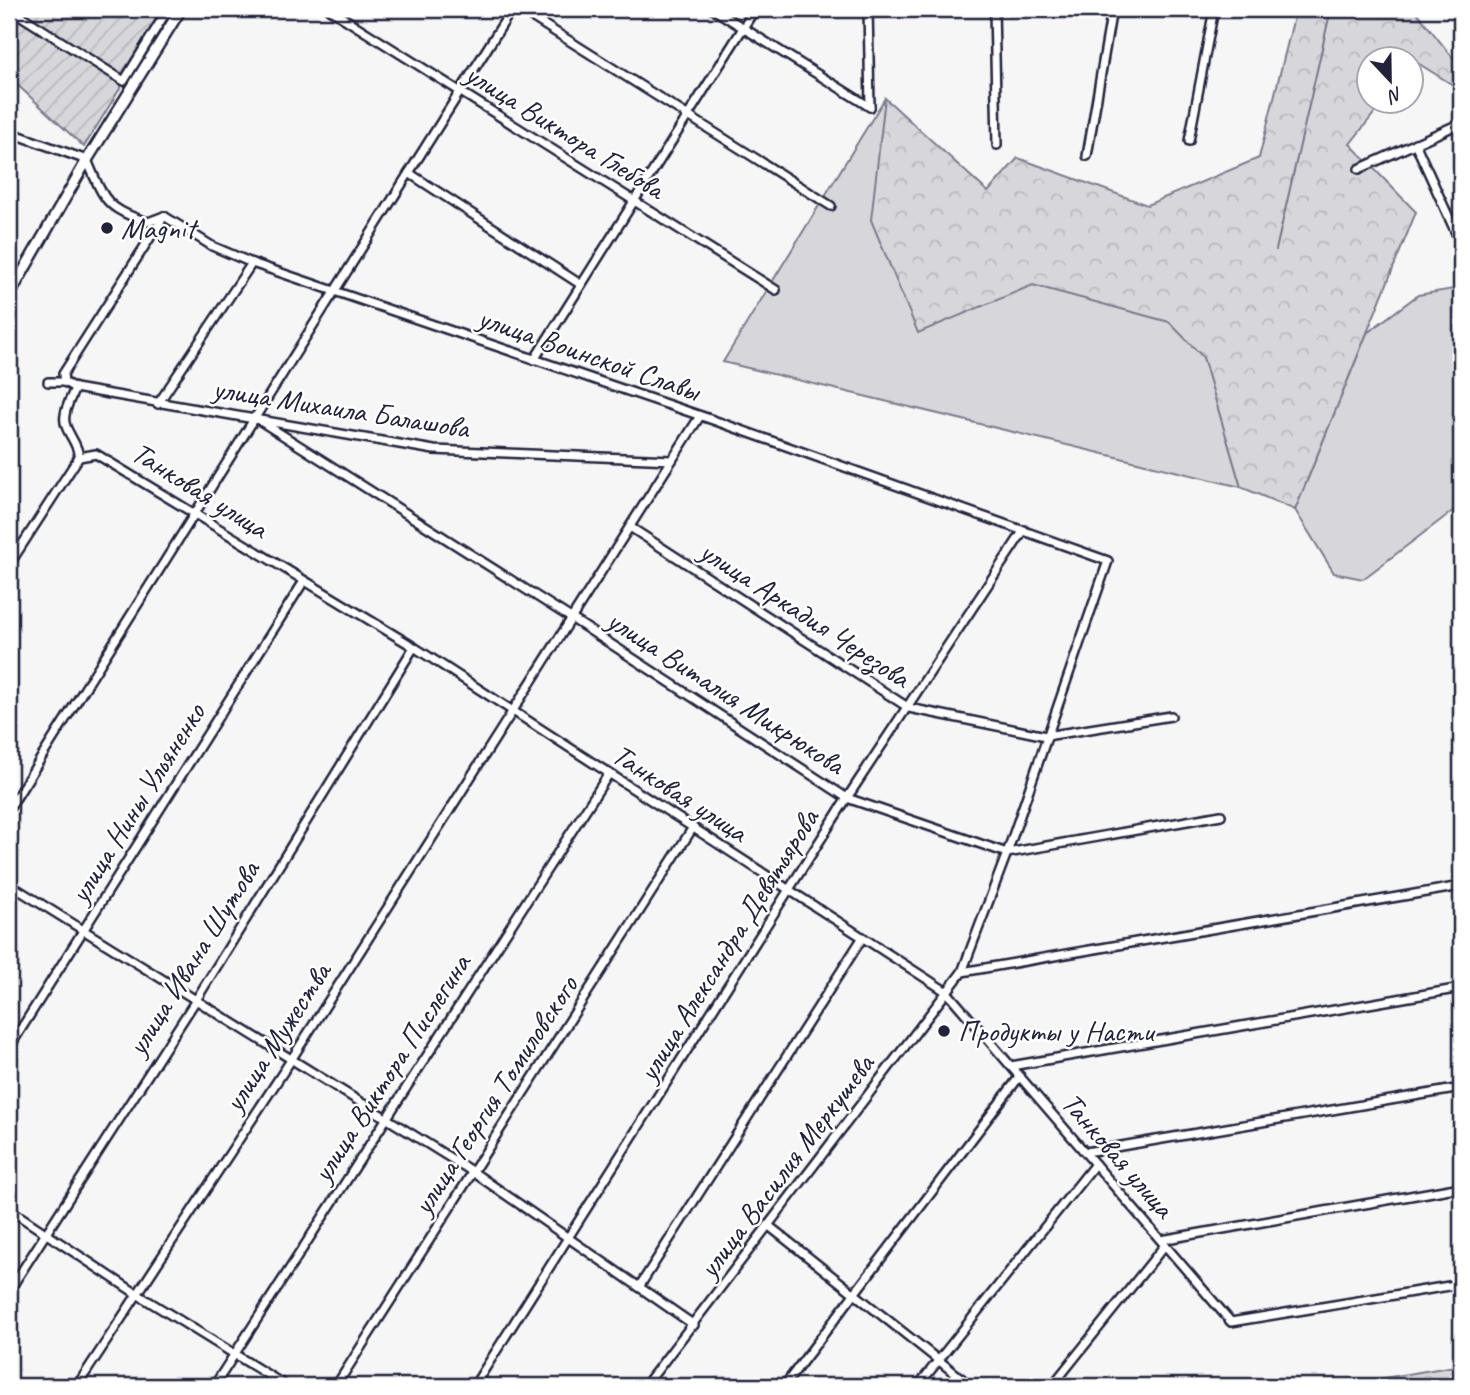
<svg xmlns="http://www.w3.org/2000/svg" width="1470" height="1395" font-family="Caveat,sans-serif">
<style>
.grass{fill:#d7d7db;stroke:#7c7c8b;stroke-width:2}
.forest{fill:url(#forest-crowns);stroke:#7c7c8b;stroke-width:2}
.garden{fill:url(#garden-furrows);stroke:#7c7c8b;stroke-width:2}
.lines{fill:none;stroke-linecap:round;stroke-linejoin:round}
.stream{stroke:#767685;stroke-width:2}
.minor-casing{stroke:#22223b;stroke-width:12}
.tertiary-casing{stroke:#22223b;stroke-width:14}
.minor{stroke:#fff;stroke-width:7}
.tertiary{stroke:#fff;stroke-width:9}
.poi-dot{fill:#22223b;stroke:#fff;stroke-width:2.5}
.labels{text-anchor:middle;stroke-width:5;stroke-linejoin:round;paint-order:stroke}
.street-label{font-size:30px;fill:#22223b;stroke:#fff}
.poi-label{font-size:30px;fill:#22223b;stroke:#fff;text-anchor:start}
</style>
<defs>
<pattern id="forest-crowns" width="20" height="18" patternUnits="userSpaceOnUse" patternTransform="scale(1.75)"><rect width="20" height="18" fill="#d7d7db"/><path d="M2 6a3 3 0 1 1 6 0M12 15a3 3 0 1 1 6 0" fill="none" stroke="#b8b8bd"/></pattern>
<pattern id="garden-furrows" width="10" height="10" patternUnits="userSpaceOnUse" patternTransform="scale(1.75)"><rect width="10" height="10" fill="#d7d7db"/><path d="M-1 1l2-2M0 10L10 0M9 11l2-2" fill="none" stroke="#b8b8bd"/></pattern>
</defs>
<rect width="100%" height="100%" fill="#f6f6f7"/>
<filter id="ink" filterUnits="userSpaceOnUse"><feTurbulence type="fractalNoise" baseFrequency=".0143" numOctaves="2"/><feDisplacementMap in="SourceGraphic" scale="14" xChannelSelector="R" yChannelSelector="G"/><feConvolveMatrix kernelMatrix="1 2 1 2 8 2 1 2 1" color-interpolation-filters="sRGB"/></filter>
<g filter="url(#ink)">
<g class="grass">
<path d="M885 98 872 220 1033 285 1169 321 1203 357 1241 487 723 362Z"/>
<path d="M1453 289 1461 297V476L1454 510 1363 579 1334 573 1295 510 1367 333 1418 295Z"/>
</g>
<g class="forest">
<path d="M1296 9H1414L1461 68V90L1395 49 1394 59 1368 60V102H1383L1350 144 1416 212 1295 510 1241 487 1203 357 1169 322 1033 285 918 333 871 220 885 98 988 192 1018 158 1147 205 1259 158Z"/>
<path d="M1461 1365V1386H1337Z"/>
</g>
<path class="garden" d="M9 9H169L84 147 9 77Z"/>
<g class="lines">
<path class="stream" d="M1276 250 1331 9"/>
<defs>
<g id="minor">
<path d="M10 9 124 81 168 9"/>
<path d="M329 9 776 290"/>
<path d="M519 9 831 206"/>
<path d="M713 9 870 107"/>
<path d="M868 9 870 107"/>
<path d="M994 9 997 145"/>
<path d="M9 132 87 160C104 199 105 209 148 222L164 216"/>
<path d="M1189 141 1214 9"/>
<path d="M1415 143 1461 244"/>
<path d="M1087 156 1112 9"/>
<path d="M1359 169 1461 123"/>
<path d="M409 173 580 284"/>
<path d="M164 216 212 246 252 263 713 420 1108 561 1007 853 962 972"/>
<path d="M534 360 755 9"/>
<path d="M48 382H64L75 388 434 450 672 460"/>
<path d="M64 382 63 374 164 216"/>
<path d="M75 388C72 396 66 406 65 415 62 430 78 441 79 457L96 454 414 647 947 992 1231 1322 1461 1284"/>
<path d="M158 404 252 263"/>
<path d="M254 417 571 618 847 798 1007 853 1221 815"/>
<path d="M630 527 909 708 1046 736 1171 716"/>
<path d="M9 565 79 457"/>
<path d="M9 809 512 9"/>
<path d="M9 884 473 1172 694 1325"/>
<path d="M9 1048 304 581"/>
<path d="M1011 1066 1461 988"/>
<path d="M1086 1152 1461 1088"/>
<path d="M9 1209 137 1294 286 1386"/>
<path d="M769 1226 971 1386"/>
<path d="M1161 1240 1461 1187"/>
<path d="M639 1287 863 937"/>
<path d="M9 1291 196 1000 414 647"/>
<path d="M77 1386 291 1060 700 416"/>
<path d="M214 1386 608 775"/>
<path d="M336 1386 692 829"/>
<path d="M474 1386 847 798 1024 530"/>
<path d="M645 1386 962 972 1461 886"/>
<path d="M784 1386 1020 1076"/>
<path d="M918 1386 1095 1164"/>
<path d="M1052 1386 1165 1245"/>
</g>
<path id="tertiary" d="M9 296 87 160 181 9"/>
</defs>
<use href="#minor" class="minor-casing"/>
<use href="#tertiary" class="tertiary-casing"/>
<use href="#minor" class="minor"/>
<use href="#tertiary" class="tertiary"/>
</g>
</g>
<g class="poi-dot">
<circle cx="107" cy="228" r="7"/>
<circle cx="944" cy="1031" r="7"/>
</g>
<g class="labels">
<g class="street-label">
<text transform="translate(565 131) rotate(32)" y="10">улица Виктора Глебова</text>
<text transform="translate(589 354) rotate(19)" y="10">улица Воинской Славы</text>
<text transform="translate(341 408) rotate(9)" y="10">улица Михаила Балашова</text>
<text transform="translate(200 490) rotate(32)" y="10">Танковая улица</text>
<text transform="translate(805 614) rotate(33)" y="10">улица Аркадия Черезова</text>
<text transform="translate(726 692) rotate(33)" y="10">улица Виталия Микрюкова</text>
<text transform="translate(680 793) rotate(33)" y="10">Танковая улица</text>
<text transform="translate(137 803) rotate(-58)" y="10">улица Нины Ульяненко</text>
<text transform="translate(728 945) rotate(-58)" y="10">улица Александра Девятьярова</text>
<text transform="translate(193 958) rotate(-58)" y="10">улица Ивана Шутова</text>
<text transform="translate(277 1037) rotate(-57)" y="10">улица Мужества</text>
<text transform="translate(391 1068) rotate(-57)" y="10">улица Виктора Пислегина</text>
<text transform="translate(495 1095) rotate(-57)" y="10">улица Георгия Томиловского</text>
<text transform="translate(1118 1155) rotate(49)" y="10">Танковая улица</text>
<text transform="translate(786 1166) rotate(-53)" y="10">улица Василия Меркушева</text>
</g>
<g class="poi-label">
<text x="121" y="238">Magnit</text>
<text x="958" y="1041">Продукты у Насти</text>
</g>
</g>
<rect width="1470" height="1395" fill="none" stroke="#fff" stroke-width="35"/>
<rect x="18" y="18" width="1435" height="1360" fill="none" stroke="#22223b" stroke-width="2.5" filter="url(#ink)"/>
<g transform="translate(1390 80) rotate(158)"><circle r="33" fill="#ffffff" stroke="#a7a7b1" stroke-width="2"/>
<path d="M0-5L12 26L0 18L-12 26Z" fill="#22223b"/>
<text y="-10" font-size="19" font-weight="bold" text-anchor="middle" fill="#22223b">N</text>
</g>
</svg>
